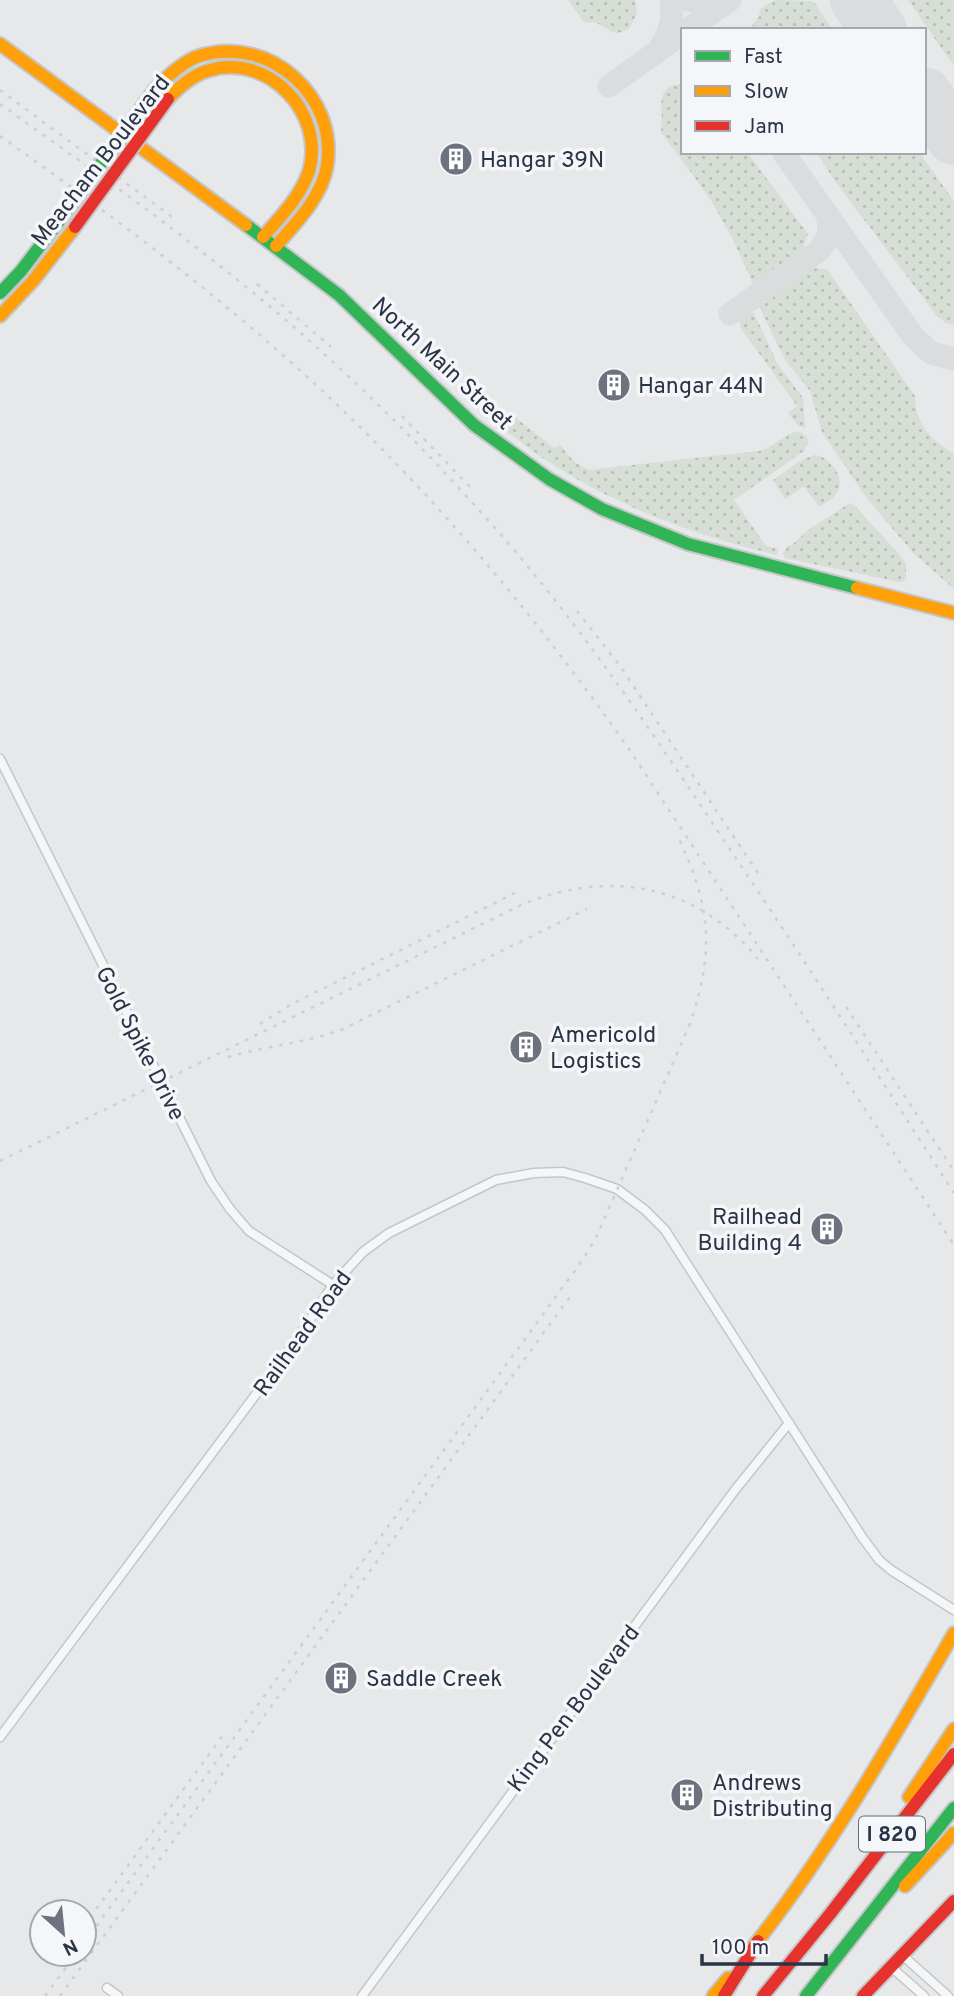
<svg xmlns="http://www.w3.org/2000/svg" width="954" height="1996" font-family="Overpass,sans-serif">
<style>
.grass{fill:url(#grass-dots)}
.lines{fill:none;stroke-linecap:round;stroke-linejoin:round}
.taxiway{stroke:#dadcde;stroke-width:23}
.runway{stroke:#dadcde;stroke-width:56}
.street-casing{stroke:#c4c6c8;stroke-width:11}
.fast-casing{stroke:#c4c6c8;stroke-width:16}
.slow-casing{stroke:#c4c6c8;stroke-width:16}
.jam-casing{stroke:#c4c6c8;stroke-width:16}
.street{stroke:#f5f6f7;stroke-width:8}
.fast{stroke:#30b455;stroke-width:12}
.slow{stroke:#ff9f0a;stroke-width:12}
.jam{stroke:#e5322d;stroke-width:12}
.rail{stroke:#cecfd2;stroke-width:2.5;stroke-dasharray:3.5 7;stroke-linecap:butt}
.fast-bridge-casing{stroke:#c4c6c8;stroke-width:16;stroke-linecap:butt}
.jam-bridge-casing{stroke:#c4c6c8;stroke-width:16;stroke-linecap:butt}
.fast-bridge{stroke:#30b455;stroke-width:12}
.jam-bridge{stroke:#e5322d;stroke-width:12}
.labels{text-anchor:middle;stroke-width:7;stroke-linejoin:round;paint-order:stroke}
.shield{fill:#f4f6f9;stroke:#676e7b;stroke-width:2}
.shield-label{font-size:21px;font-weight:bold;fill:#2b3445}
.poi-label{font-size:23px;fill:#2b3445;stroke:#f4f6f9;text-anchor:start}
.street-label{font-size:23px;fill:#2b3445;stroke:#f4f6f9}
</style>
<defs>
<pattern id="grass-dots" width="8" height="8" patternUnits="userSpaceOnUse" patternTransform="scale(1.75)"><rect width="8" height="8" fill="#d6ded6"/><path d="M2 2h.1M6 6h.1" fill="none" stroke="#b8bfb9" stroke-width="1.8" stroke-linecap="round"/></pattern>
</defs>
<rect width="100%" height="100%" fill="#e6e8ea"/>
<g class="grass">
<path d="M568 0H635L637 13 629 29C611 38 611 29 596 23 592 22 588 22 584 22Z"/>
<path d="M775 0 813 1 833 30H749L759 17 760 9Z"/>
<path d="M908 0H954V66Z"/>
<path d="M683 83V152H747L808 234 801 255 755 288 732 238 709 197 661 132C665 111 651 88 683 83Z"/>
<path d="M816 152H919L954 201V325L946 323 937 316 834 180Z"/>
<path d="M806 268 827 269 915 396C915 423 931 441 954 453V589L913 553 866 497 822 432 810 391 785 360 757 302Z"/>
<path d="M747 310 754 313 777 363 803 398 805 428 798 426 788 413 797 406 740 327V315Z"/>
<path d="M511 414 554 448 561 445C568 456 577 466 590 470 647 463 703 457 759 451 775 449 797 417 809 441L804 451 734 500 766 546 778 548 777 555C680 532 584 494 506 431L504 422Z"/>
<path d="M815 455C829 456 847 478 837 493 833 499 825 503 819 507L804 486 785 499 773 480 803 459Z"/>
<path d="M850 503 855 506 900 555 906 564V580L899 582 785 558 783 554 787 546 792 545 808 530Z"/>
</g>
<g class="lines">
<g class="taxiway">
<path d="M688 0 706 4 727 0"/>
<path d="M687 30 730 0"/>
<path d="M660 48C670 33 674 18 671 0"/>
<path d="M609 86 683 33"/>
<path d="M783 152 913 336 931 353 954 359"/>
<path d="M730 314 820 250 829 234 828 216"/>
</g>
<g class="runway">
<path d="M858 0 879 30"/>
<path d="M924 95 954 137"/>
</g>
<defs>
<g id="street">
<path d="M0 759 211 1181 230 1209 249 1231 333 1285"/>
<path d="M0 1737 295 1342 333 1285 363 1252 389 1233 496 1180 534 1173 563 1172 585 1178 617 1189 645 1210 665 1230 862 1537 879 1560 891 1570 954 1610"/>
<path d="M901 1954 948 1996"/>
<path d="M890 1966 924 1996"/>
<path d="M107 1988 118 1996"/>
<path d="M362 1996 735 1490 789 1423"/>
</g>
<g id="fast">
<path d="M246 225 339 295 474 425 549 479 602 509 688 544 857 588"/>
<path d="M0 293 21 271 62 217"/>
<path d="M806 1996 954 1808"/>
</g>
<g id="slow">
<path d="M0 44 246 225"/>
<path d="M155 89C168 76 184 60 202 55 270 36 338 96 327 166 322 197 296 223 276 246"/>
<path d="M168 99C179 87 191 76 207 71 266 51 326 112 309 171 301 196 280 217 263 237"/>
<path d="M0 316 33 281 75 227"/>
<path d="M857 588 954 613"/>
<path d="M909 1797 954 1729"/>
<path d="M905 1886 954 1833"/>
<path d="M753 1947C830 1849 892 1741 954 1633"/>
<path d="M713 1996 728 1978"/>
</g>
<g id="jam">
<path d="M724 1996 758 1941"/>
<path d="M763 1996 830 1914 954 1754"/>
<path d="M863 1996 954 1901"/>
</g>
</defs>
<use href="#street" class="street-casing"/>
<use href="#fast" class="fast-casing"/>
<use href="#slow" class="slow-casing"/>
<use href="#jam" class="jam-casing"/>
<use href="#street" class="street"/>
<use href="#fast" class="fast"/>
<use href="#slow" class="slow"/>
<use href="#jam" class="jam"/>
<g class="rail">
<path d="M0 90 172 217"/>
<path d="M0 104C77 159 156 214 230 274 326 350 415 437 495 528 578 622 648 726 717 830 798 950 876 1072 954 1193"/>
<path d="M0 136C127 226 251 319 362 429 461 527 549 635 629 749L954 1245"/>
<path d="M257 284 331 347"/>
<path d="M402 416 472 489"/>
<path d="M577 611 620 666 762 879"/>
<path d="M846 1007 954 1171"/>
<path d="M260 1024 290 1005 519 891"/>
<path d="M228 1057C266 1046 306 1043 343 1029L587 909"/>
<path d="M0 1161 523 904C611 869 696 884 758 959"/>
<path d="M84 1926 226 1731"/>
<path d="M84 1943 579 1265 595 1240 690 1024C715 950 711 905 677 835"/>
<path d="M45 1996 76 1954"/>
<path d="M60 1996 572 1294"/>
</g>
<defs>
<path id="fast-bridge" d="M62 217 155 89"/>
<path id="jam-bridge" d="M75 227 168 99"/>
</defs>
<use href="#fast-bridge" class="fast-bridge-casing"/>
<use href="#jam-bridge" class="jam-bridge-casing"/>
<use href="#fast-bridge" class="fast-bridge"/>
<use href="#jam-bridge" class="jam-bridge"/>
</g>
<defs>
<symbol id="building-disc" viewBox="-11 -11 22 22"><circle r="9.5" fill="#6c737f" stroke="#f4f6f9"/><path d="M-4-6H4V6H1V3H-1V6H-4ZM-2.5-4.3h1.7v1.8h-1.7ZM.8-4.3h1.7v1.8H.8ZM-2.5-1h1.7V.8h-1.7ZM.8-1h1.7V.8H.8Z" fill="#fff"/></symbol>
</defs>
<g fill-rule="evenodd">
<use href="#building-disc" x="437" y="140" width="38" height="38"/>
<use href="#building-disc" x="595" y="366" width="38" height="38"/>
<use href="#building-disc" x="507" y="1028" width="38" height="38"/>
<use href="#building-disc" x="808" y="1210" width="38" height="38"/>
<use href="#building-disc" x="322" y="1659" width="38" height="38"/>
<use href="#building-disc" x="668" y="1776" width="38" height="38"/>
</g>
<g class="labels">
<rect class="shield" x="859" y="1816.5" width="66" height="35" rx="5"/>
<g class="shield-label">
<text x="892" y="1841">I 820</text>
</g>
<g class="poi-label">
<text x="480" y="167">Hangar 39N</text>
<text x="638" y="393">Hangar 44N</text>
<text x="550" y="1042">Americold<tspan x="550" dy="26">Logistics</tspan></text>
<text x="802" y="1224" text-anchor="end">Railhead<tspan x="802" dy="26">Building 4</tspan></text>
<text x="366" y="1686">Saddle Creek</text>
<text x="712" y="1790">Andrews<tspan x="712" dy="26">Distributing</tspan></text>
</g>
<g class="street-label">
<text transform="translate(100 160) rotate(-52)" y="8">Meacham Boulevard</text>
<text transform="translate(443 363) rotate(43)" y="8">North Main Street</text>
<text transform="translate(141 1043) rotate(63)" y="8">Gold Spike Drive</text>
<text transform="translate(302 1333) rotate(-54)" y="8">Railhead Road</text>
<text transform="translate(573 1708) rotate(-53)" y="8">King Pen Boulevard</text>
</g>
</g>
<rect x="681" y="28" width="245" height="126" fill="#f4f6f9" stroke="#a4a8b1" stroke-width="2"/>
<rect x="695" y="51" width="35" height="10" fill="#30b455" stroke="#a4a8b1" stroke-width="2"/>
<text x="744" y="63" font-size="21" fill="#2b3445">Fast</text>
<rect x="695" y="86" width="35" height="10" fill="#ff9f0a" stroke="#a4a8b1" stroke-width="2"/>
<text x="744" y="98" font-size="21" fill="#2b3445">Slow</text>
<rect x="695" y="121" width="35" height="10" fill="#e5322d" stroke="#a4a8b1" stroke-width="2"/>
<text x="744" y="133" font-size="21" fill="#2b3445">Jam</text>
<g transform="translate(63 1933) rotate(153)"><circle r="33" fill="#f4f6f9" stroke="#a4a8b1" stroke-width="2"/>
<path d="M0-5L12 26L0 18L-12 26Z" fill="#6c737f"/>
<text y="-10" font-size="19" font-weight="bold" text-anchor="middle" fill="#2b3445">N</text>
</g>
<path d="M702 1954v10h124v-10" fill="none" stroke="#2b3445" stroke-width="3.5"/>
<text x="712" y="1954" font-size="21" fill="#2b3445" stroke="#f4f6f9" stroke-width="5" paint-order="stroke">100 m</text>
</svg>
